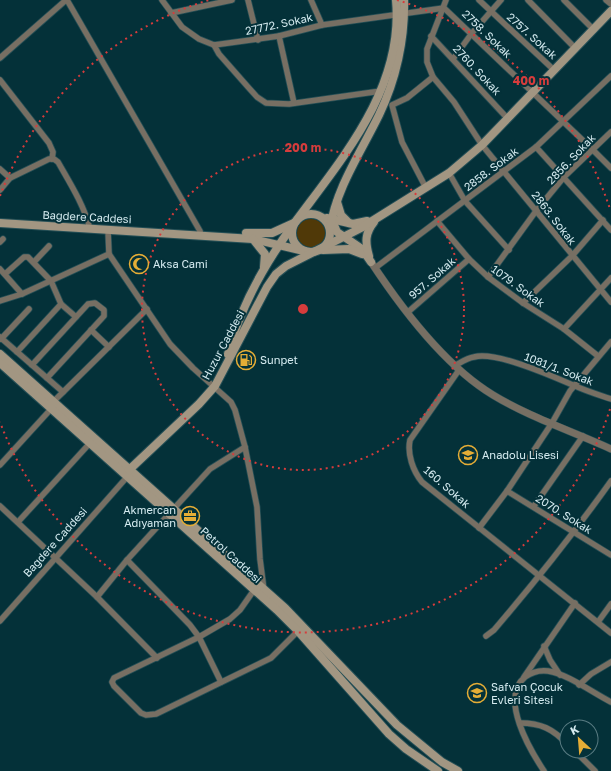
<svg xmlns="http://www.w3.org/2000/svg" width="611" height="771" font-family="'Golos Text',sans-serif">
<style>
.green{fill:#503908}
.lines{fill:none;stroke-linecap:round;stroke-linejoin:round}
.minor-casing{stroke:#254f56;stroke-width:7}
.tertiary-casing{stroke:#254f56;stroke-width:8}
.secondary-casing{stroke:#254f56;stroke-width:10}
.minor{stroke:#776f63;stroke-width:5.5}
.tertiary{stroke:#776f63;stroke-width:7}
.secondary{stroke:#a29682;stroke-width:8}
.ring{fill:none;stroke:#d63c3c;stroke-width:2;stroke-dasharray:2 4}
.labels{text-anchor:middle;stroke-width:4;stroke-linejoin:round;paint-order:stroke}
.street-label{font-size:11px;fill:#d5ebf0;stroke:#043139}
.poi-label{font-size:11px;fill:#d5ebf0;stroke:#043139;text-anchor:start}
.centre{fill:#d63c3c;stroke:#043139;stroke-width:2}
.ring-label{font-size:12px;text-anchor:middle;font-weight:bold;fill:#d63c3c;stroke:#043139;stroke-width:4;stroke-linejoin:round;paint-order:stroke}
</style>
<rect width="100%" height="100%" fill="#043139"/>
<circle class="green" cx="311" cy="233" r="14"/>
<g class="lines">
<defs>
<g id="minor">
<path d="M67 0 200 231 201 236"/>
<path d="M162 0 182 27 199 39 214 45 219 54 248 87 257 97 266 103 289 104 381 91"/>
<path d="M248 0 258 40"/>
<path d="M311 0 322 25"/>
<path d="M446 0 427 49V62L433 77 454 102 482 145 611 302"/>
<path d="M479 0 554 70"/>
<path d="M528 0 575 48"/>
<path d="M564 0 594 30"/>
<path d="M606 0 611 4"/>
<path d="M171 13 232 0"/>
<path d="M279 36 294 103"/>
<path d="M431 36 508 119"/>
<path d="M214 45 279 36 322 25 444 8 593 150 611 168"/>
<path d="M0 58 66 0"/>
<path d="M453 59 472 33 501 0"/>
<path d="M0 80 49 143 53 152 52 159"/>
<path d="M536 147 611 230"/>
<path d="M0 169 10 178"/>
<path d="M449 173 465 201 509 250"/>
<path d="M426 188 402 142 392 105 407 98 433 77"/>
<path d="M0 190 10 178 49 159H54L58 162C70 183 84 205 90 229"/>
<path d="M437 221 469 259 488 277 523 303 564 329 598 356"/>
<path d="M0 242 3 239"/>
<path d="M109 254 170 344 193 368 231 402 235 410 245 447 257 507 260 559 264 590"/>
<path d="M34 262 49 246"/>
<path d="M375 268 536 147 611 76"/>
<path d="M0 269 22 294"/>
<path d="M5 274 24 257H28L51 281 61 304 76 317"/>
<path d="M488 277 536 211 564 177 611 132"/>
<path d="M0 301 22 294 109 254 108 230"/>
<path d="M523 303 572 256 603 220"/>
<path d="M408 312 469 259"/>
<path d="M564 329 611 278"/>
<path d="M91 330 109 347"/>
<path d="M0 337 63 392"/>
<path d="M1 339 29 309"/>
<path d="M17 352 61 304"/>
<path d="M32 365 88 304 95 303 104 310V316L47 378"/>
<path d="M454 366C460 363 467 358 474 357 496 351 552 376 573 385 586 391 599 395 611 399"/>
<path d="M459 370 410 440C407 454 413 471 422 482L611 633"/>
<path d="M54 401 147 309"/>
<path d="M0 465 51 409"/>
<path d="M507 491 611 555"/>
<path d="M0 506 97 597 157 658"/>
<path d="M534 506 583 436"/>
<path d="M18 522 90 443"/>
<path d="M479 528 507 491 552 423 570 391 611 342"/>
<path d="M127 560 190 625 199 637 221 682"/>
<path d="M254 590 240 610 230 619 199 637 114 678 112 682 114 686 141 713 146 715 156 714 271 658 298 631"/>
<path d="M97 597 127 560 210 469 245 447"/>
<path d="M0 621 127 477"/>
<path d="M598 622 611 604"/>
<path d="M486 636 494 630C535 582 574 533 611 481"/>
<path d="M544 646 550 660 560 675"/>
<path d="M524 677 575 603"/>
<path d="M579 685 591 674 611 662"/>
<path d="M520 723C541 723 553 729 567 744"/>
<path d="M575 751 595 771"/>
<path d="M544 771C530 750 499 698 525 677 532 672 540 670 548 671 568 674 593 693 611 702"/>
</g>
<path id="tertiary" d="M371 262C402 309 445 366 493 395 529 417 572 431 611 449"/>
<g id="secondary">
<path d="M337 202 341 215 349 223"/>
<circle cx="311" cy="233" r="19"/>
<path d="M327 218 353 224 367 221"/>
<path d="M332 220 337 232 362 249 371 262"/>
<path d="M0 223 253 239 304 251"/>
<path d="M330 229C336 188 361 152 379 115 396 80 405 39 404 0"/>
<path d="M246 233H272L294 223"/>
<path d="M253 239 265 254 264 267"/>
<path d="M323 250 349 249 362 254"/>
<path d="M369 256C365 242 365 233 374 222"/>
<path d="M0 354 285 608 397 725 442 762 458 771"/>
<path d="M228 354C240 307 267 260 296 221 344 156 404 87 396 0"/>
<path d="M0 363 277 610 298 631 389 734 406 749 438 771"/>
<path d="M129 470 199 404 215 386 267 287 276 274 286 266 361 228 449 173 482 145 611 11"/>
</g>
</defs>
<use href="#minor" class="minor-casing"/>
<use href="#tertiary" class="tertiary-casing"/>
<use href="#secondary" class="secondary-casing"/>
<use href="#minor" class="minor"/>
<use href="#tertiary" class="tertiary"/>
<use href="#secondary" class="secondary"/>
</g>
<g class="ring">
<circle cx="303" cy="309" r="161"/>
<path d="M610 409A323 323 0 0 1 0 422M0 196A323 323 0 0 1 209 0M397 0A323 323 0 0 1 610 209"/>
</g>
<defs>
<symbol id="mosque-ring" viewBox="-11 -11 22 22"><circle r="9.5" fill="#043139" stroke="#e5ad36" stroke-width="1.5"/><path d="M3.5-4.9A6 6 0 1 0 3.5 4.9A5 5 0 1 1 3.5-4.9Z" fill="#e5ad36"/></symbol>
<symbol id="fuel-ring" viewBox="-11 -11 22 22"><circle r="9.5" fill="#043139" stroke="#e5ad36" stroke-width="1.5"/><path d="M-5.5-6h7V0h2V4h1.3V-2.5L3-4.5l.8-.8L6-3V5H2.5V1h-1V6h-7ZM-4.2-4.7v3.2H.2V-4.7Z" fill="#e5ad36"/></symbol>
<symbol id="school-ring" viewBox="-11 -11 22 22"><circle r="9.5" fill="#043139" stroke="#e5ad36" stroke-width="1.5"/><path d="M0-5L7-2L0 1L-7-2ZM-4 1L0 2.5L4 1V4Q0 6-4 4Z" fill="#e5ad36"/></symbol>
<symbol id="office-ring" viewBox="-11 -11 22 22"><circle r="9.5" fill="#043139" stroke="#e5ad36" stroke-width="1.5"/><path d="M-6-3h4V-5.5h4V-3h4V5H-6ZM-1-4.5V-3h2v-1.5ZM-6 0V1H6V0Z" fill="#e5ad36"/></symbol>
</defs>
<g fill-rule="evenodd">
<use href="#mosque-ring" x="128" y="253" width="22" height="22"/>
<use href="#fuel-ring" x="235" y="349" width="22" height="22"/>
<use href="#school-ring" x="457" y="444" width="22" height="22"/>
<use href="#office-ring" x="179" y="505" width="22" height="22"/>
<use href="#school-ring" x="466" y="682" width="22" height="22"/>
</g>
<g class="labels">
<g class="street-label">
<text transform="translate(279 24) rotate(-12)" y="4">27772. Sokak</text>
<text transform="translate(487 34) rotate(44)" y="4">2758. Sokak</text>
<text transform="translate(532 36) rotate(42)" y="4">2757. Sokak</text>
<text transform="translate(477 70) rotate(47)" y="4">2760. Sokak</text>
<text transform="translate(571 159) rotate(-46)" y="4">2856. Sokak</text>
<text transform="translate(491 169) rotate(-37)" y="4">2858. Sokak</text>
<text transform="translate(87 217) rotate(3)" y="4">Bağdere Caddesi</text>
<text transform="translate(554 218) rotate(52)" y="4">2863. Sokak</text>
<text transform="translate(432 278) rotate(-41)" y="4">957. Sokak</text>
<text transform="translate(518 286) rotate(36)" y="4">1079. Sokak</text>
<text transform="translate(223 345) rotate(-62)" y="4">Huzur Caddesi</text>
<text transform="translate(559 369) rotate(21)" y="4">1081/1. Sokak</text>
<text transform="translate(447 487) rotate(41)" y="4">160. Sokak</text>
<text transform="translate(564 514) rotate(32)" y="4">2070. Sokak</text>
<text transform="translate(55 542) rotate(-48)" y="4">Bagdere Caddesi</text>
<text transform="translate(231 555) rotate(42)" y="4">Petrol Caddesi</text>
</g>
<g class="poi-label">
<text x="153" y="268">Aksa Cami</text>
<text x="260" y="364">Sunpet</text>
<text x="482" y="459">Anadolu Lisesi</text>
<text x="176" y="514" text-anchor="end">Akmercan<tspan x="176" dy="13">Adıyaman</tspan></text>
<text x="491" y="691">Safvan Çocuk<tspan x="491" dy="13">Evleri Sitesi</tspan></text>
</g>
</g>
<circle cx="303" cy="309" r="6" class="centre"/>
<g class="ring-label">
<text x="531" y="85">400 m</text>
<text x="303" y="152">200 m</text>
</g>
<g transform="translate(579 739) rotate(334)"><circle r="19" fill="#043139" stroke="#587b82"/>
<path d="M0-3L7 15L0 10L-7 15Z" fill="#e5ad36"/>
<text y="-6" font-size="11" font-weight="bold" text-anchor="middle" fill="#d5ebf0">K</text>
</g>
</svg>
